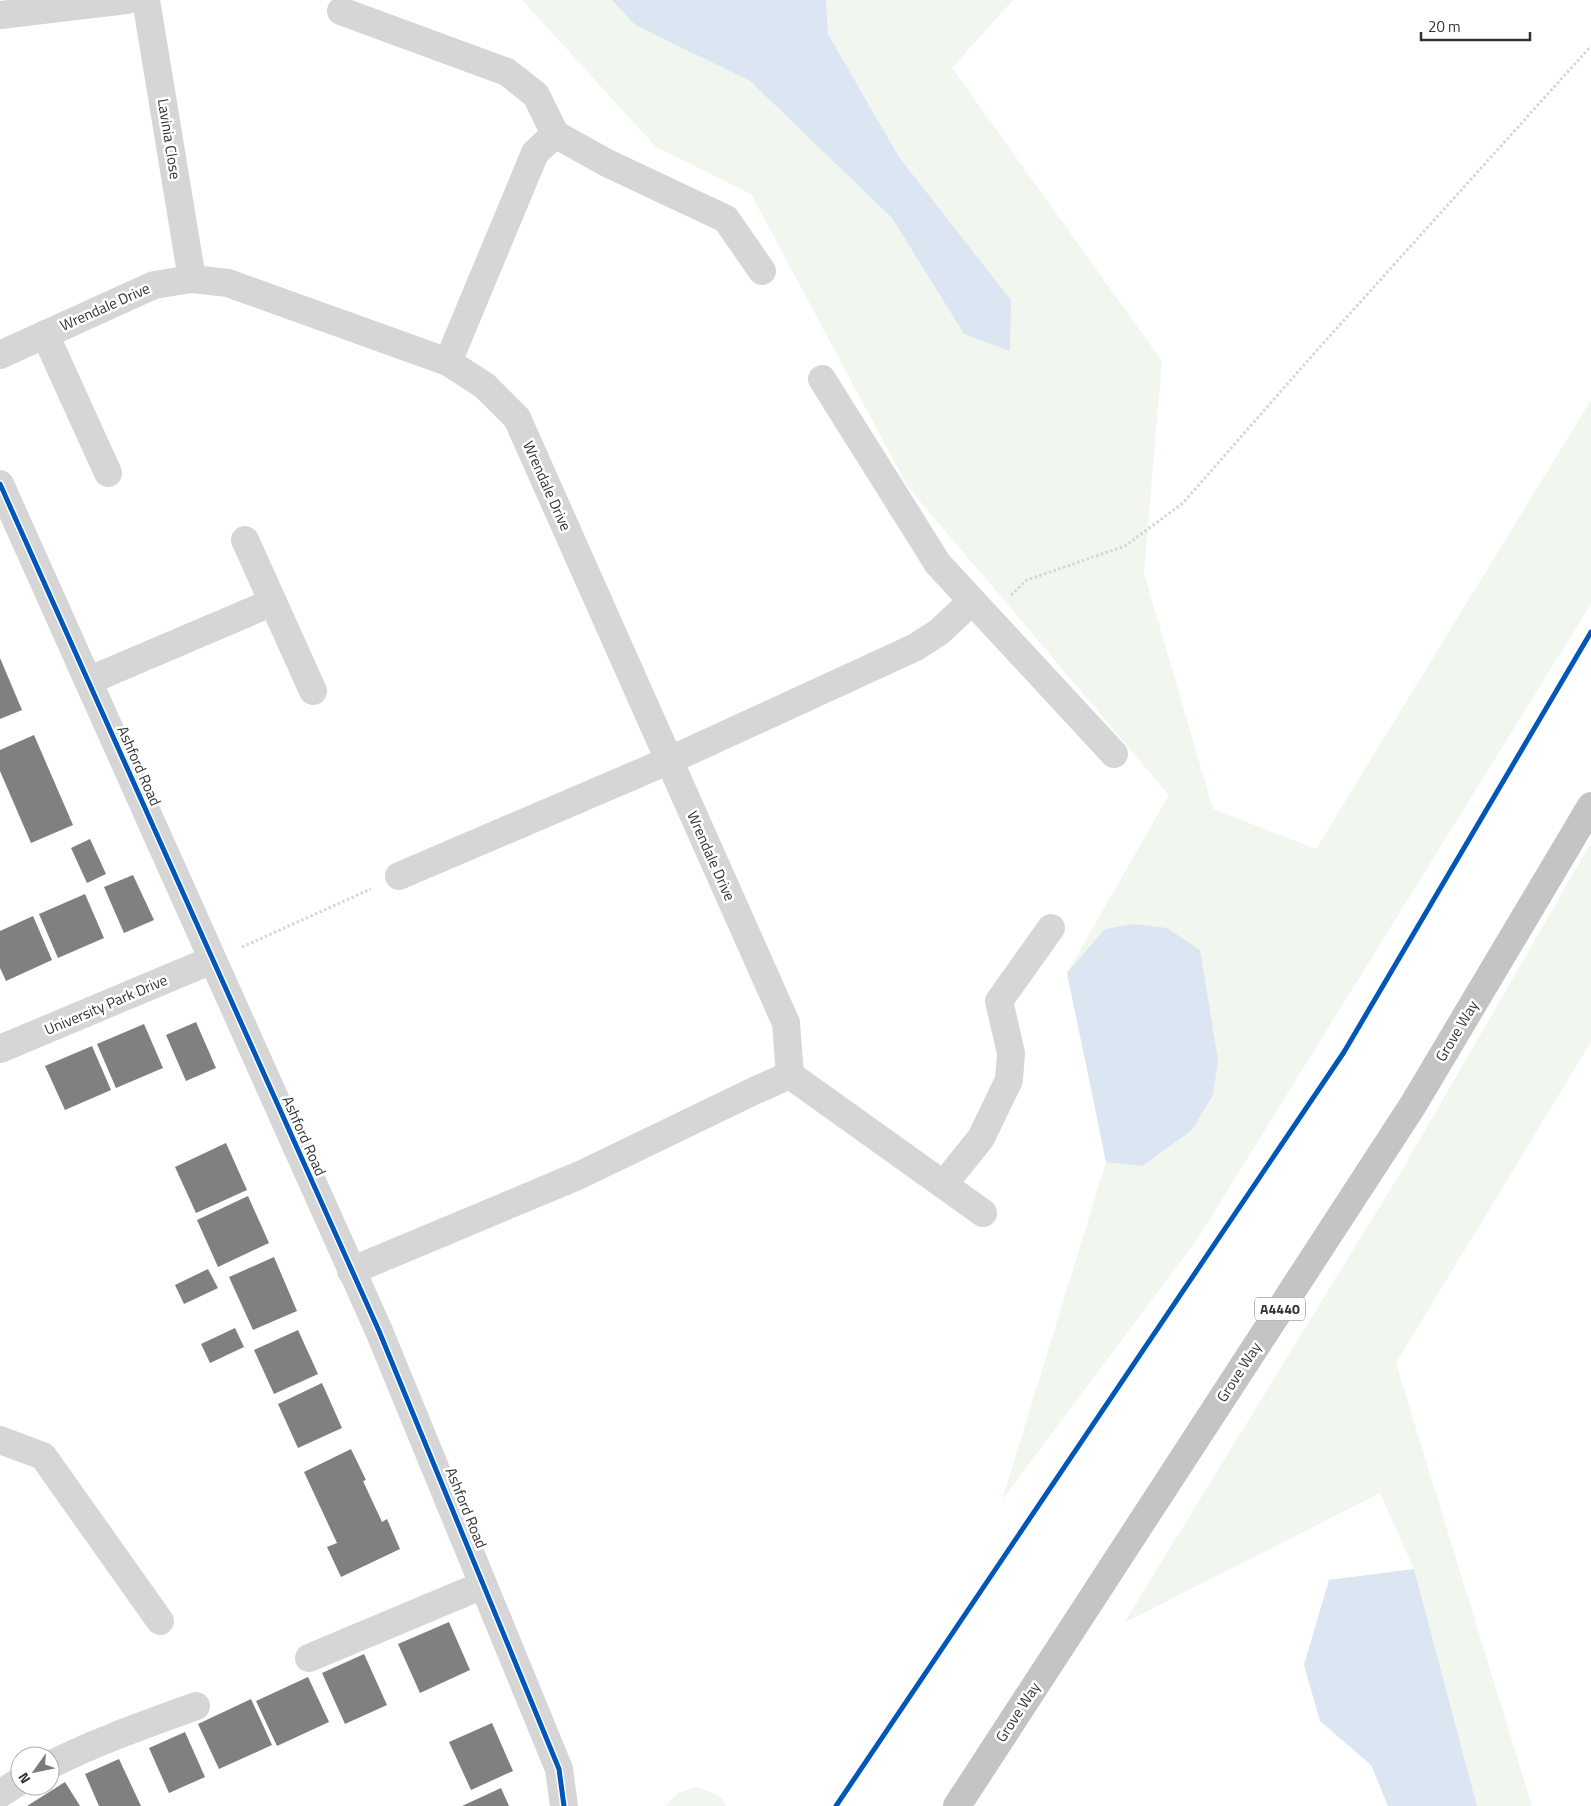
<svg xmlns="http://www.w3.org/2000/svg" width="1591" height="1806" font-family="'Titillium Web',sans-serif">
<style>
.green{fill:#f1f6ee}
.water{fill:#dce5f2}
.building{fill:#808080}
.lines{fill:none;stroke-linecap:round;stroke-linejoin:round}
.path{stroke:#d6d6d6;stroke-width:3;stroke-dasharray:2.5 2.5;stroke-linecap:butt}
.minor{stroke:#d6d6d6;stroke-width:28}
.highway{stroke:#c4c4c4;stroke-width:28}
.cycleway-casing{stroke:#fff;stroke-width:8}
.cycleway{stroke:#0057b8;stroke-width:5}
.labels{text-anchor:middle;stroke-width:5;stroke-linejoin:round;paint-order:stroke}
.shield{fill:#fff;stroke:#707070;stroke-width:1}
.shield-label{font-size:14px;font-weight:bold;fill:#323232}
.street-label{font-size:15px;fill:#323232;stroke:#fff}
</style>
<rect width="100%" height="100%" fill="#fff"/>
<g class="green">
<path d="M522 0H612L635 25 750 81 892 218 964 334 1011 300 899 157 828 34 826 0H1013L952 68 1162 361 1144 573 1213 809 1316 849 1591 400V604L1198 1238 1002 1500 1106 1162 1213 1095 1167 928 1067 973 1169 795 908 487 751 194 656 147Z"/>
<path d="M1591 843V1042L1396 1363 1532 1806H1477L1414 1569 1380 1493 1124 1623 1401 1172Z"/>
<path d="M695 1787C707 1791 722 1793 726 1806H665L678 1793Z"/>
</g>
<g class="water">
<path d="M612 0H826L828 34 899 157 1011 300 1010 351 964 334 892 218 750 81 635 25Z"/>
<path d="M1134 924 1167 928 1200 950 1218 1060 1213 1095 1192 1130 1142 1166 1106 1162 1067 973 1105 929Z"/>
<path d="M1414 1569 1477 1806H1388L1371 1765 1320 1721 1304 1665 1329 1580Z"/>
</g>
<g class="building">
<path d="M0 658 22 710 0 719Z"/>
<path d="M34 735 73 825 31 843 0 771V750Z"/>
<path d="M90 839 106 874 87 883 71 848Z"/>
<path d="M133 875 154 920 124 933 104 887Z"/>
<path d="M85 894 104 938 58 958 39 914Z"/>
<path d="M33 916 52 960 6 981 0 968V931Z"/>
<path d="M196 1022 216 1068 186 1081 166 1035Z"/>
<path d="M144 1024 163 1068 116 1088 97 1044Z"/>
<path d="M92 1046 111 1090 65 1110 45 1066Z"/>
<path d="M226 1143 247 1190 196 1213 175 1167Z"/>
<path d="M248 1196 269 1243 218 1267 197 1220Z"/>
<path d="M274 1257 297 1311 253 1330 229 1277Z"/>
<path d="M208 1269 218 1288 184 1304 175 1285Z"/>
<path d="M235 1328 244 1347 210 1363 201 1344Z"/>
<path d="M298 1330 318 1374 274 1394 254 1350Z"/>
<path d="M322 1383 342 1428 298 1448 278 1404Z"/>
<path d="M351 1449 366 1480 363 1481 382 1522 387 1519 400 1549 341 1577 327 1547 337 1543 304 1472Z"/>
<path d="M449 1622 470 1670 420 1693 398 1644Z"/>
<path d="M364 1654 387 1705 345 1724 322 1673Z"/>
<path d="M308 1677 329 1722 277 1746 256 1701Z"/>
<path d="M251 1699 272 1745 219 1769 198 1724Z"/>
<path d="M492 1723 513 1771 471 1790 449 1742Z"/>
<path d="M185 1732 205 1777 169 1793 149 1748Z"/>
<path d="M119 1759 141 1806H99L85 1774Z"/>
<path d="M65 1782 80 1806H27Z"/>
<path d="M501 1788 509 1806H462Z"/>
</g>
<g class="lines">
<g class="path">
<path d="M1011 595 1027 580 1125 546 1183 503 1318 349 1591 46"/>
<path d="M242 947 371 889"/>
</g>
<g class="minor">
<path d="M146 0 192 279"/>
<path d="M341 11 507 72 536 95 555 134 607 163 726 219 762 271"/>
<path d="M0 15 127 0"/>
<path d="M45 334 108 473"/>
<path d="M0 355 154 285 192 279 228 283 448 362 485 386 517 418 786 1023 790 1075"/>
<path d="M448 362 535 153 555 134"/>
<path d="M822 379 938 564 1114 754"/>
<path d="M0 484 379 1331 559 1769 564 1806"/>
<path d="M245 540 313 691"/>
<path d="M88 681 273 602"/>
<path d="M399 876 668 761 916 647 939 632 972 601"/>
<path d="M0 1049 212 960"/>
<path d="M790 1075 983 1213"/>
<path d="M944 1184 981 1138 1009 1080 1011 1053 999 1001 1051 928"/>
<path d="M351 1271 580 1175 756 1090 790 1075"/>
<path d="M0 1440 43 1456 160 1621"/>
<path d="M309 1658 483 1585"/>
<path d="M50 1765C97 1741 147 1724 196 1706"/>
<path d="M0 1794 20 1781"/>
</g>
<path class="highway" d="M957 1806 1413 1105 1591 806"/>
<defs>
<g id="cycleway">
<path d="M0 484 379 1331 559 1769 564 1806"/>
<path d="M836 1806 1344 1052 1591 632"/>
</g>
</defs>
<use href="#cycleway" class="cycleway-casing"/>
<use href="#cycleway" class="cycleway"/>
</g>
<g class="labels">
<rect class="shield" x="1255" y="1297.5" width="50" height="23" rx="4"/>
<g class="shield-label">
<text x="1280" y="1314">A4440</text>
</g>
<g class="street-label">
<text transform="translate(169 139) rotate(81)" y="5">Lavinia Close</text>
<text transform="translate(105 307) rotate(-24)" y="5">Wrendale Drive</text>
<text transform="translate(547 486) rotate(66)" y="5">Wrendale Drive</text>
<text transform="translate(139 766) rotate(66)" y="5">Ashford Road</text>
<text transform="translate(711 856) rotate(66)" y="5">Wrendale Drive</text>
<text transform="translate(106 1005) rotate(-23)" y="5">University Park Drive</text>
<text transform="translate(1457 1031) rotate(-59)" y="5">Grove Way</text>
<text transform="translate(304 1136) rotate(66)" y="5">Ashford Road</text>
<text transform="translate(1239 1372) rotate(-57)" y="5">Grove Way</text>
<text transform="translate(466 1508) rotate(68)" y="5">Ashford Road</text>
<text transform="translate(1018 1712) rotate(-57)" y="5">Grove Way</text>
</g>
</g>
<g transform="translate(35 1771) rotate(237)"><circle r="24" fill="#ffffff" stroke="#adadad"/>
<path d="M0-4L9 19L0 12L-9 19Z" fill="#7a7a7a"/>
<text y="-8" font-size="14" font-weight="bold" text-anchor="middle" fill="#323232">N</text>
</g>
<path d="M1421 32v8h109v-8" fill="none" stroke="#323232" stroke-width="2.5"/>
<text x="1428" y="32" font-size="15" fill="#323232" stroke="#ffffff" stroke-width="4" paint-order="stroke">20 m</text>
</svg>
